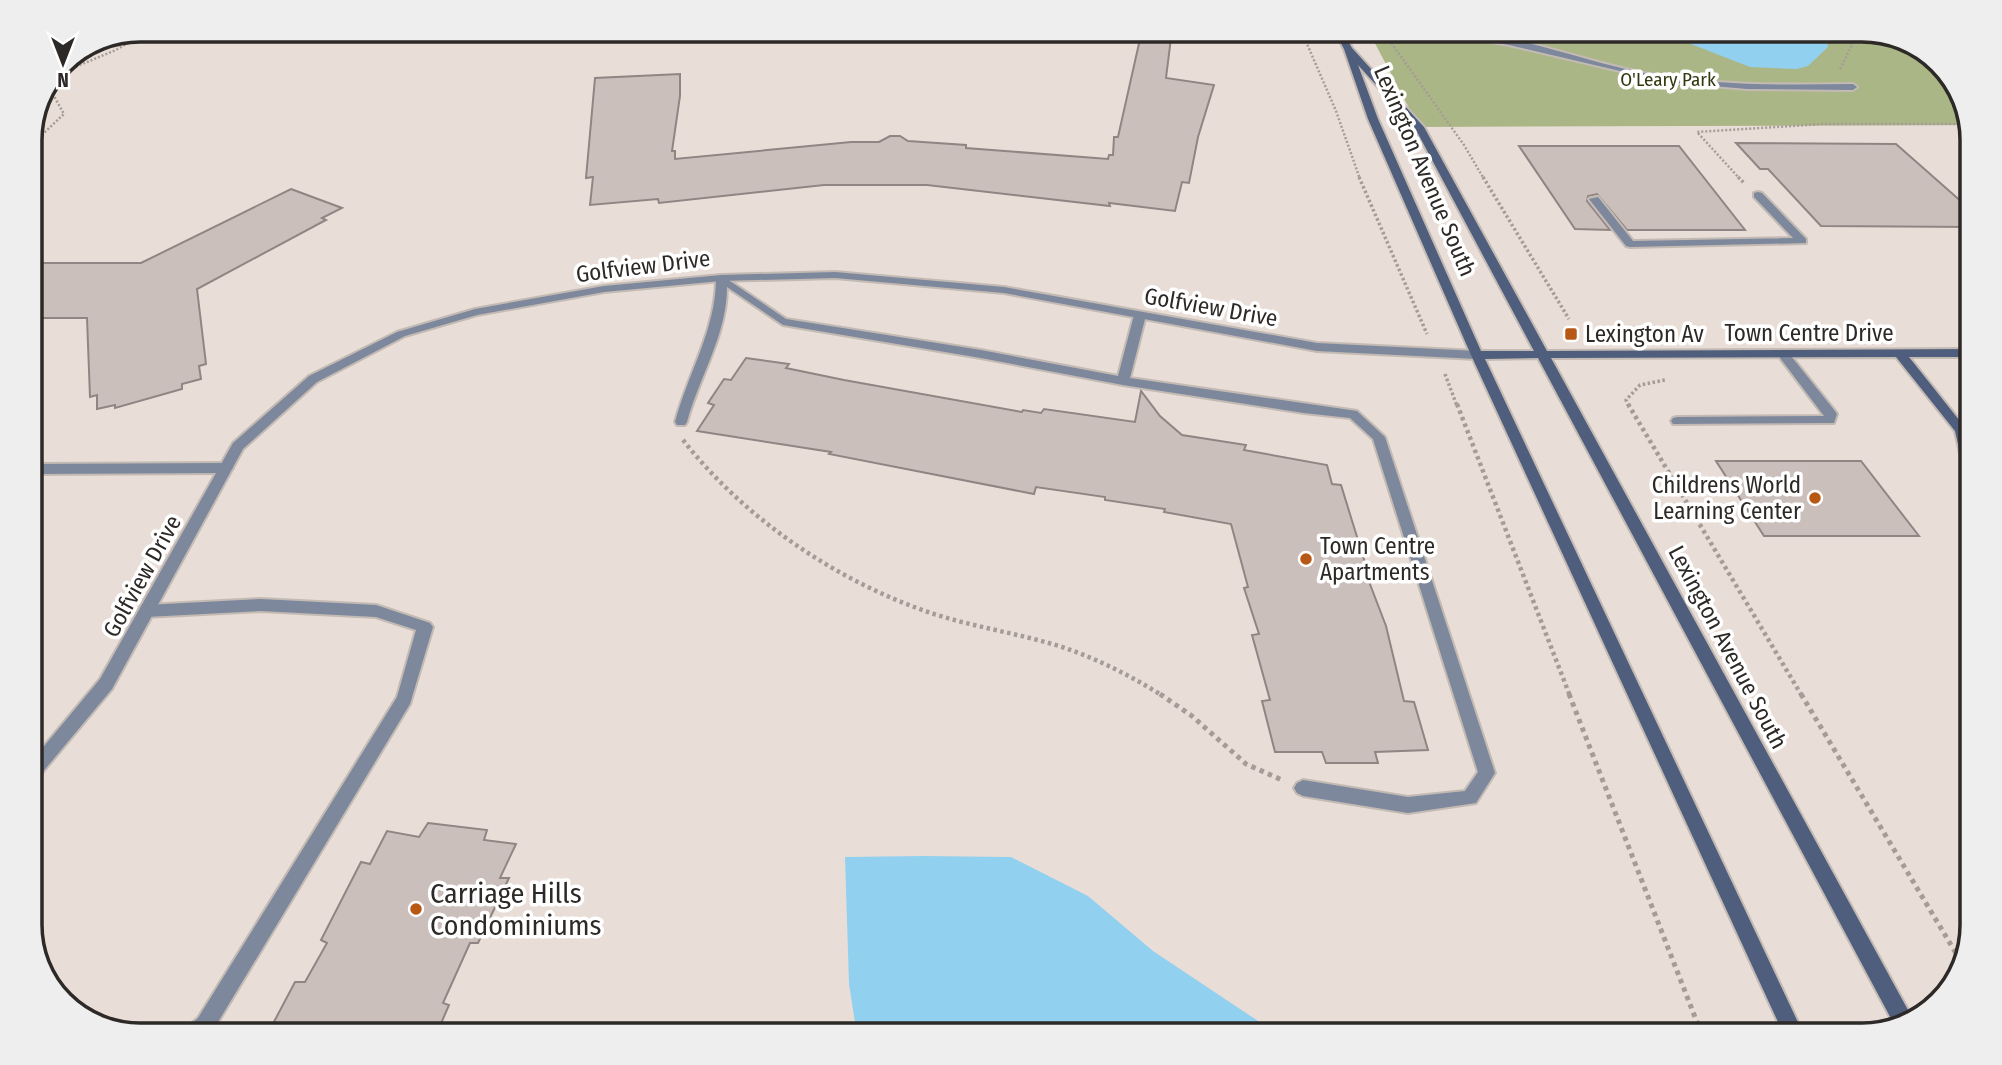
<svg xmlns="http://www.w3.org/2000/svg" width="2002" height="1065" font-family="'Fira Sans Condensed',sans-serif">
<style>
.green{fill:#aab686}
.water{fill:#91d0ef}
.building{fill:#cbbfbc;stroke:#918583;stroke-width:2}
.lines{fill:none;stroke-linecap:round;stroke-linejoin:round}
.lane-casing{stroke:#c3bab4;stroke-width:4}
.street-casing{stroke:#c3bab4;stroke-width:4}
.secondary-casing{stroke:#c3bab4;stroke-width:4}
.path-far3{stroke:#a59c97;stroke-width:2.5;stroke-dasharray:2 2;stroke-linecap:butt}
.path-far2{stroke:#a59c97;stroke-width:3.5;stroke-dasharray:2.5 2.5;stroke-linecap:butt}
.path-far1{stroke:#a59c97;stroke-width:4.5;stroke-dasharray:3.5 3.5;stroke-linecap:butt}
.path{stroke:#a59c97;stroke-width:5;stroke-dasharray:4.5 4.5;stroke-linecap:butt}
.lane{fill:#7d889d;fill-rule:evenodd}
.street{fill:#7d889d;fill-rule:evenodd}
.secondary{fill:#4f5e7c;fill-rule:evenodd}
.poi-dot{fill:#b85815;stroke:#fff;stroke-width:2.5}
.labels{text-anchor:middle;stroke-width:7;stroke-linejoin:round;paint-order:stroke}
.far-park-label{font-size:19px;fill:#31390e;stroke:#fff}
.street-label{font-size:23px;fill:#2d2927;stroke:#fff}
.poi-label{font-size:23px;fill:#2d2927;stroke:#fff;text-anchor:start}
.near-poi-label{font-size:28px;fill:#2d2927;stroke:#fff;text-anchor:start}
.rim{fill:none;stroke:#2d2927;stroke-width:3.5}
</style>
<rect width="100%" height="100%" fill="#e9ded7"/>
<path class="green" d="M1368 30H1862L1911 41 1954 79 1969 125 1419 127Z"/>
<g class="water">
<path d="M1655 30H1825L1828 47 1808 66 1797 69 1750 67Z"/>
<path d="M924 856 1011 857 1088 896 1153 951 1279 1035H857L849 984 845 857Z"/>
</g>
<g class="building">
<path d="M1142 30H1172L1166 78 1214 85 1198 137 1189 183 1182 182 1175 211 1109 203 1110 206 927 185H824L659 203 658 199 590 205 593 177 586 178 595 78 680 74V96L672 151H675V159L851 142H879L890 136H900L908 141 966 145V148L1108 159 1109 155H1113L1114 137H1118Z"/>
<path d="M1736 143 1896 144 1972 211V227L1821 226 1768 169H1760Z"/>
<path d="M1519 146H1679L1745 230H1627L1597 194 1588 196 1587 201 1610 230 1575 229Z"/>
<path d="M291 189 342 208 322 218 326 220 197 289 206 364 199 366 201 379 182 384V389L115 408V405L97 409V395L90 397 87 318H30V263H141Z"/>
<path d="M746 358 789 364 786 368 844 380 1022 412 1023 410 1041 413 1044 409 1135 422 1141 391 1160 416 1182 435 1246 445 1244 450 1327 465 1332 484 1341 485 1366 566H1363L1386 626 1404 701 1414 702 1428 750 1375 752 1378 763H1326L1322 752H1275L1262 701 1270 700 1252 635 1259 634 1244 588 1248 587 1231 524 1164 512 1165 509 1105 500V497L1036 487 1034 494 829 454 831 452 697 431 714 405 708 403 724 379 731 380Z"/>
<path d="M1716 461H1861L1919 536H1764Z"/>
<path d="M428 823 487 830 484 840 516 844 500 878H509L478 943H470L443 1003 449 1005 436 1035H267L295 982H305L327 943 321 940 361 862 370 864 387 831 419 837Z"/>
</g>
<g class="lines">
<defs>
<g id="lane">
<path d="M1424 30C1498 26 1572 59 1644 73 1713 86 1783 85 1853 84L1857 87 1853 90 1747 89 1667 82 1509 45Z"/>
<path d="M1758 192 1762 193 1806 239V243L1630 247 1626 246 1589 199 1598 197 1633 241 1793 238 1754 197V193Z"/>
<path d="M721 275 786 319 981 350 1118 376 1134 315 1140 312 1146 315 1130 378 1357 411 1385 437 1495 773 1476 803 1408 813 1303 796 1297 793 1294 788 1297 783 1303 780 1408 797 1465 791 1478 772 1373 439 1350 418 1304 413 1123 385 981 358 783 325 727 287C727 335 699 377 687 422L685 425H677L675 422C688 373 716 330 716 278Z"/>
<path d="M1783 350 1787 351 1835 411 1837 414 1834 423 1673 424 1671 421 1673 418 1677 417 1824 416 1777 354Z"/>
<path d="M226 463 233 468 226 473 30 474V464Z"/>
<path d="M261 599 376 605 430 623 433 627 410 704 212 1032 208 1035H183L186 1028 198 1018 397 697 416 630 376 617 261 611 146 617 141 615 139 611 141 607 146 605Z"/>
</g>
<path id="street" d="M835 272 1004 287 1317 343 1477 351 1483 355 1477 359 1317 351 1004 293 835 278 721 281 604 292 477 315 405 336 317 382 243 449 112 689 36 780 30 782V763L100 679 233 443 309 376 397 332 475 309 604 286 721 275Z"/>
<path id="secondary" d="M1334 30H1342L1352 48 1424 127 1547 351 1972 349V357H1909L1967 430 1972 449V480L1965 475 1955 431 1896 357 1551 358 1914 1021 1895 1026 1538 358 1485 359 1804 1035H1784L1471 355 1368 119 1344 49ZM1358 65 1415 128 1534 351H1481L1378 119Z"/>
</defs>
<use href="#lane" class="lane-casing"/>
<use href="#street" class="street-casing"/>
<use href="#secondary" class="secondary-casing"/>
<g class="path-far3">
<path d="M1301 30 1336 111 1360 179"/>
<path d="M1382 30 1464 145 1484 179"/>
<path d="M1840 69 1852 45 1848 30"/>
<path d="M53 82 63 72 116 50 150 30"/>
<path d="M30 146 64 114 50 89"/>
<path d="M1740 179 1697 132 1823 124H1969"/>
</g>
<g class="path-far2">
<path d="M1359 177 1427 334"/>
<path d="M1483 177 1569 319"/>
<path d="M1738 177 1744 183"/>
<path d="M1445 374 1457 406"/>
<path d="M1629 406 1626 400 1640 385 1665 380"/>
</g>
<g class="path-far1">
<path d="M1457 404 1570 696"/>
<path d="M1628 404 1802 696"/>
<path d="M683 440C744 518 835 580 928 612 972 627 1018 633 1062 647 1098 659 1131 676 1163 696"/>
</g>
<g class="path">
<path d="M1160 694 1192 716 1246 764 1282 780"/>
<path d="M1569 694 1702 1035"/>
<path d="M1801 694 1963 965"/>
</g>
<use href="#lane" class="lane"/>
<use href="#street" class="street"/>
<use href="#secondary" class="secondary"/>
</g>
<g class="poi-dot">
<rect x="1564" y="327" width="14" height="14" rx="3.5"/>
<circle cx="1815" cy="498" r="7"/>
<circle cx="1306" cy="559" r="7"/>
<circle cx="416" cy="909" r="7"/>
</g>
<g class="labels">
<g class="far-park-label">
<text x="1668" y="86">O'Leary Park</text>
</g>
<g class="street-label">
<text transform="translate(1425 171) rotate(67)" y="8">Lexington Avenue South</text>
<text transform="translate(643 266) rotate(-7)" y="8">Golfview Drive</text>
<text transform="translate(1211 307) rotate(10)" y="8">Golfview Drive</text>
<text x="1809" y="341">Town Centre Drive</text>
<text transform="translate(142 576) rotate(-61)" y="8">Golfview Drive</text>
<text transform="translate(1728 647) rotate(62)" y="8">Lexington Avenue South</text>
</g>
<g class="poi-label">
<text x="1585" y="342">Lexington Av</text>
<text x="1801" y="493" text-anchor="end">Childrens World<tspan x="1801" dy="26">Learning Center</tspan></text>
<text x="1320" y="554">Town Centre<tspan x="1320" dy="26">Apartments</tspan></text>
</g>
<g class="near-poi-label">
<text x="430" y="903">Carriage Hills<tspan x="430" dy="32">Condominiums</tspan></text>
</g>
</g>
<path d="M0 0H2002V1065H0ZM140 42H1862A98 98 0 0 1 1960 140V925A98 98 0 0 1 1862 1023H140A98 98 0 0 1 42 925V140A98 98 0 0 1 140 42Z" fill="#eee" fill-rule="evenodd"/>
<path class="rim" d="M140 42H1862A98 98 0 0 1 1960 140V925A98 98 0 0 1 1862 1023H140A98 98 0 0 1 42 925V140A98 98 0 0 1 140 42Z"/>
<g transform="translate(63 63) rotate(180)" stroke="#ffffff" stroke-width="5" paint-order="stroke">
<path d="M0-5L12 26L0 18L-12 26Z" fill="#2d2927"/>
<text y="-10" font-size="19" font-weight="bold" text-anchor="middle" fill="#2d2927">N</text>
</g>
</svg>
